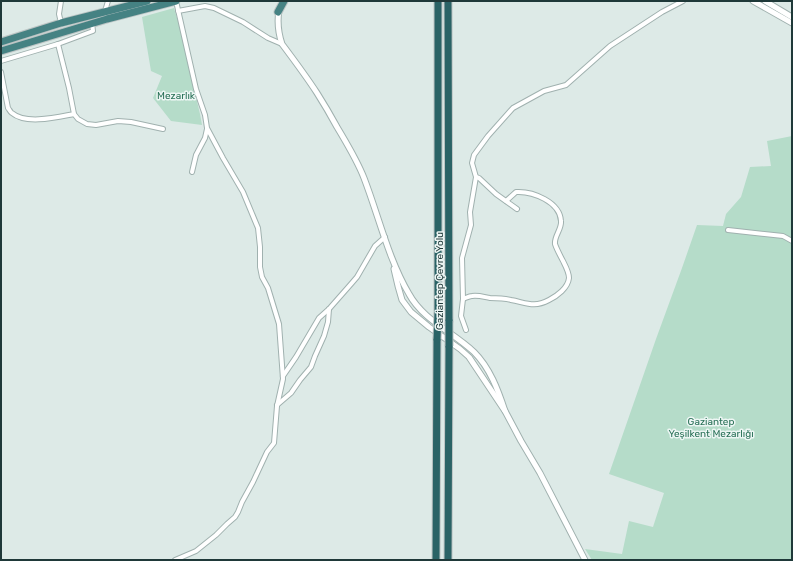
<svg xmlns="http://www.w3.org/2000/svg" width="793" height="561" font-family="Rubik,sans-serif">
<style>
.green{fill:#b5dcc9}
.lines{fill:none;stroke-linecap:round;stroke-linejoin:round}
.minor-casing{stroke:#a0b1af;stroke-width:6}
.tertiary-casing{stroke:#a0b1af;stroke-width:7}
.trunk-casing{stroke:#bcc4c4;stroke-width:9}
.motorway-casing{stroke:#bcc4c4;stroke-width:9}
.minor{stroke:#fff;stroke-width:4}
.tertiary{stroke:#fff;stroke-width:5}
.trunk{stroke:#458283;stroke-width:7}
.motorway{stroke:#2a6366;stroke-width:7}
.motorway-bridge-casing{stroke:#bcc4c4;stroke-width:9;stroke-linecap:butt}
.motorway-bridge{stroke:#2a6366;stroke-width:7}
.labels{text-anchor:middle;stroke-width:3;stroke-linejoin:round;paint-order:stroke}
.park-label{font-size:10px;fill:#287056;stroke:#edf6f4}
.street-label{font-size:10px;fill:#1f3939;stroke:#edf6f4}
</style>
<rect width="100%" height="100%" fill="#ddeae7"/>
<g class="green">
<path d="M174 8 185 44 192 80 200 114 202 125 171 121 153 98 162 76 151 71 142 17Z"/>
<path d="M792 136V560H592L585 549 622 554 629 521 653 527 664 493 609 474 656 339 682 268 697 225 723 226 726 214 741 197 750 167 771 166 767 141Z"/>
</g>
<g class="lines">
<defs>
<g id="minor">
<path d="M61 1 59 14 61 23"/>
<path d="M105 11 108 1"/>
<path d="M178 11 205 6 214 8 243 22 268 38 282 44"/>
<path d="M58 44 69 88 74 114 78 119 87 124 96 125 118 121 131 122 163 129"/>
<path d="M1 61 58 44 93 31 92 23"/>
<path d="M1 72 8 108C9 109 11 113 12 113 26 125 58 117 74 114"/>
<path d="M192 172 196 155 205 138 207 129"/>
<path d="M476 177 479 178 496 194 517 209"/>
<path d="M728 230 783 236 792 241"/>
<path d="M463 299C466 298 469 296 472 296 478 295 484 297 490 298 497 298 504 298 511 300 527 303 534 308 549 300 557 296 568 288 569 278 569 272 565 265 563 261 560 255 557 250 555 244 554 236 562 229 561 221 560 202 533 191 516 192L506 201"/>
<path d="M466 330 461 316 463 299 462 258 471 225 470 212 476 177 472 163 474 155 488 136 513 108 544 91 566 85 610 46 662 12 683 1"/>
<path d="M283 376 296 357 319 318 329 309 351 284 357 277 375 246 385 237"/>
<path d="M277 405 291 393 300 380 311 367 315 356 324 336 328 322 329 309"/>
<path d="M175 560 196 551 216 535 227 524 235 517 238 512 242 502 253 482 267 452 274 443 277 406 283 379 279 324 268 288 262 277 260 267V247L258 228 243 192 223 158 207 128 205 115 196 89 176 1"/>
</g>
<g id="tertiary">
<path d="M753 1 792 23"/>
<path d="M765 1 792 17"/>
<path d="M279 10C277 22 278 32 282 44 294 60 306 76 317 93 324 104 331 116 337 127 347 144 357 160 364 178 379 217 388 258 409 294 423 320 453 332 474 352 490 368 498 390 505 411"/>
<path d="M394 269 398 286 402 300 411 312 429 327 460 349 469 357 505 411 521 441 540 473 585 560"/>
</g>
<g id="trunk">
<path d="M278 12 284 1"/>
<path d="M1 42 61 23 147 1"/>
<path d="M1 51 107 19 176 1"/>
</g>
<g id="motorway">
<path d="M448 1 449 321"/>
<path d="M438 313V1"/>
<path d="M436 560 437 339"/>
<path d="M448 560 449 346"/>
</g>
</defs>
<use href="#minor" class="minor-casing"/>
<use href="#tertiary" class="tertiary-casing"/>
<use href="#trunk" class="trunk-casing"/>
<use href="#motorway" class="motorway-casing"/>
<use href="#minor" class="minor"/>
<use href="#tertiary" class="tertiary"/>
<use href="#trunk" class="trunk"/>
<use href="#motorway" class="motorway"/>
<defs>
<g id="motorway-bridge">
<path d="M449 321V346"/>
<path d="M437 339 438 313"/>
</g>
</defs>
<use href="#motorway-bridge" class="motorway-bridge-casing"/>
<use href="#motorway-bridge" class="motorway-bridge"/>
</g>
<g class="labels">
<g class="park-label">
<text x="176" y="99">Mezarlık</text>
<text x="711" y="425">Gaziantep<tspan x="711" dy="12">Yeşilkent Mezarlığı</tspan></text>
</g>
<g class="street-label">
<text transform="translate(439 281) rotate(-90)" y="4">Gaziantep Çevre Yolu</text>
</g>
</g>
<rect width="793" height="561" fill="none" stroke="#1f3939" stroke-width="4"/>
</svg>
